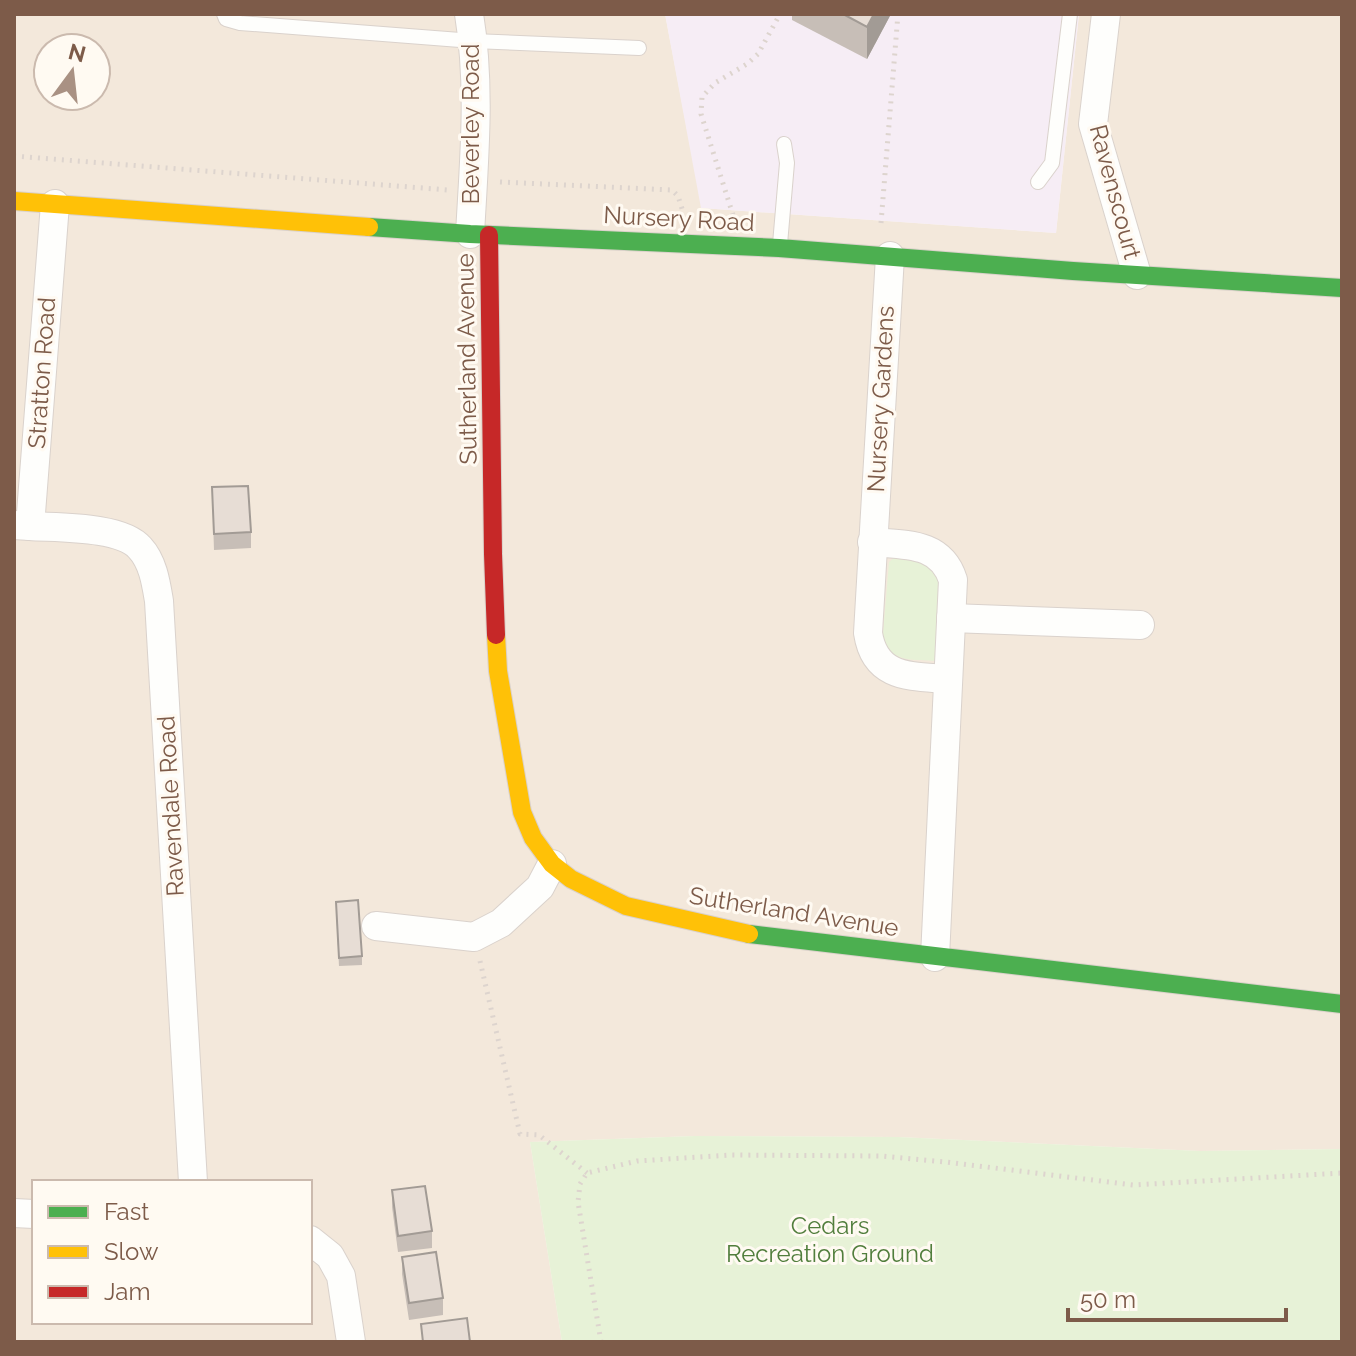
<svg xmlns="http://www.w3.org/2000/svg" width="1356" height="1356" font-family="Raleway,sans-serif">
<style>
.residential{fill:#f3e8db;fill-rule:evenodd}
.education{fill:#f6edf5}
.green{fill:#e7f2d7}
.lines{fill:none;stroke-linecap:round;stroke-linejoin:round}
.lane-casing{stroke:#dad2cc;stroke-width:16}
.street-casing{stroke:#dad2cc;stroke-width:30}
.fast-casing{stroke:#dad1ca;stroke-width:20}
.slow-casing{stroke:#dad1ca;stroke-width:20}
.jam-casing{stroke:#dad1ca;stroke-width:20}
.path{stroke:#ddd4ce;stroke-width:5;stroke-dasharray:2 6;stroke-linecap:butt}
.lane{stroke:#fefefc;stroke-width:14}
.street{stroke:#fefefc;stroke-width:28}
.fast{stroke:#4caf50;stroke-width:18}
.slow{stroke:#ffc107;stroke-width:18}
.jam{stroke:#c62828;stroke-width:18}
.wall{fill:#c7beb7}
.shaded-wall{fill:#a29b95}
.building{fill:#e7ddd5;stroke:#a29b95;stroke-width:2}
.labels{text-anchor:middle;stroke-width:6;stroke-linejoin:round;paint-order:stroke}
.street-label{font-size:24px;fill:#7d5b49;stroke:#fffaf2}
.park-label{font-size:24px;fill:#517e3c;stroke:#fffaf2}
</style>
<rect width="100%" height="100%" fill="#faf5ee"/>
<path class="residential" d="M14 14H665L702 208 1056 233 1079 14H1342V1149L1200 1151 898 1137 695 1136 530 1142 562 1342H14ZM48 48H96V96H48ZM34 1182H310V1322H34Z"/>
<path class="education" d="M665 14H1079L1056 233 701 208Z"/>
<g class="green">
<path d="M904 553 942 574 936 661C913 659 899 663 882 645L889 562 896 556Z"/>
<path d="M695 1136 898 1137 1200 1151 1342 1149V1342H562L530 1142Z"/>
</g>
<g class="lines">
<defs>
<g id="lane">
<path d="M224 14 226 19 240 23 473 41 639 48"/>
<path d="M1038 182 1052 163 1070 14"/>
<path d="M780 244 787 163 784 144"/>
</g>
<g id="street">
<path d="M469 14C481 87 474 160 470 234"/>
<path d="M1106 14 1093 124 1137 275"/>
<path d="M890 256 868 633C875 679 911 676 947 679"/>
<path d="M14 525 30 526 55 204"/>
<path d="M30 526C58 528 121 526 140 548 153 562 156 583 159 601L193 1182"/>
<path d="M872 542C906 545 941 542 953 580L935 957"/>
<path d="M951 618 1140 625"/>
<path d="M376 926 474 937 501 923 540 887 552 864"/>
<path d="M14 1213 34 1214"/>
<path d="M310 1240 330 1256 341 1276 351 1342"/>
</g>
<g id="fast">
<path d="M369 227 470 234 779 248 1073 271 1342 288"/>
<path d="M749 934 1342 1004"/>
</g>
<g id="slow">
<path d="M14 201 369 227"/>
<path d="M496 635 498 671 522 812 533 838 552 864 571 879 626 906 749 934"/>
</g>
<path id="jam" d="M489 235 493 554 496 635"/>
</defs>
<use href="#lane" class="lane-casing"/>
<use href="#street" class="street-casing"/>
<use href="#fast" class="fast-casing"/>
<use href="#slow" class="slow-casing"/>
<use href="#jam" class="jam-casing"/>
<g class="path">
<path d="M14 156 448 190"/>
<path d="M500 182 672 190 678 196 683 212"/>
<path d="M733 215 701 114 702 97 715 83 747 64 758 54 780 14"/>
<path d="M881 223 898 14"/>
<path d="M480 961 520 1134 539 1135 587 1173"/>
<path d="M601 1342 578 1202 580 1184 587 1173 637 1161 731 1155 881 1156 946 1162 1133 1185 1342 1173"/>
</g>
<use href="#lane" class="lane"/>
<use href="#street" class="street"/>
<use href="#fast" class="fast"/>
<use href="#slow" class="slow"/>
<use href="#jam" class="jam"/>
</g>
<g class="wall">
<path d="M792 14H891L867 59 792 20Z"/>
<path d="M212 487 251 532V548L214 550Z"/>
<path d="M336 910 362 956V965L339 966Z"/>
<path d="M392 1190 432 1231V1248L398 1252 392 1207Z"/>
<path d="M402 1257 443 1298V1315L409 1320 402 1274Z"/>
</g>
<path class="shaded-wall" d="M874 14H891L867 59V27Z"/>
<g class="building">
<path d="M843 14H874L867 27Z"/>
<path d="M248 486 251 532 214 534 212 487Z"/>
<path d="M358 900 362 956 339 958 336 902Z"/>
<path d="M425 1186 432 1231 398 1236 392 1190Z"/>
<path d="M436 1252 443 1298 409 1303 402 1257Z"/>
<path d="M467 1318 470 1342H423L421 1324Z"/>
</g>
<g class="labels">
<g class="street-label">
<text transform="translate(471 124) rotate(-90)" y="8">Beverley Road</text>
<text transform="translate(1115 192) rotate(75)" y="8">Ravenscourt</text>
<text transform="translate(679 219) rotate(3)" y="8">Nursery Road</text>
<text transform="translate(467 359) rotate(-91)" y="8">Sutherland Avenue</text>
<text transform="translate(42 373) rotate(-86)" y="8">Stratton Road</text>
<text transform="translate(881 399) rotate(-87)" y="8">Nursery Gardens</text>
<text transform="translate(171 806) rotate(-93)" y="8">Ravendale Road</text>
<text transform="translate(794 912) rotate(9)" y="8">Sutherland Avenue</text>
</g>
<g class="park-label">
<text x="830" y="1234">Cedars<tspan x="830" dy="28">Recreation Ground</tspan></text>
</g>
</g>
<rect width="1356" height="1356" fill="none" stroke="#7d5b49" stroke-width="32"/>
<rect x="32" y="1180" width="280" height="144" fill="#fffaf2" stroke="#cbbaae" stroke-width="2"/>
<rect x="48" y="1206" width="40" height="12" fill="#4caf50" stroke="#cbbaae" stroke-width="2"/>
<text x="104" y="1220" font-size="24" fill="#7d5b49">Fast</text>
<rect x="48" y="1246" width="40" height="12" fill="#ffc107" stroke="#cbbaae" stroke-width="2"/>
<text x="104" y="1260" font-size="24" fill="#7d5b49">Slow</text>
<rect x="48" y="1286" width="40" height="12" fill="#c62828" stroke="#cbbaae" stroke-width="2"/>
<text x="104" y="1300" font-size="24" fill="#7d5b49">Jam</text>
<g transform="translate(72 72) rotate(15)"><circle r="38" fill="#fffaf2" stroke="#cbbaae" stroke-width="2"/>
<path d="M0-6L14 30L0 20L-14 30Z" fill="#a99183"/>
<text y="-12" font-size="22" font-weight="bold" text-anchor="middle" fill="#7d5b49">N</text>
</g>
<path d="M1068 1308v12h218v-12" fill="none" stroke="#7d5b49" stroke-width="4"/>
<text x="1080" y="1308" font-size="24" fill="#7d5b49" stroke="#fffaf2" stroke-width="6" paint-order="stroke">50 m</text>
</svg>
